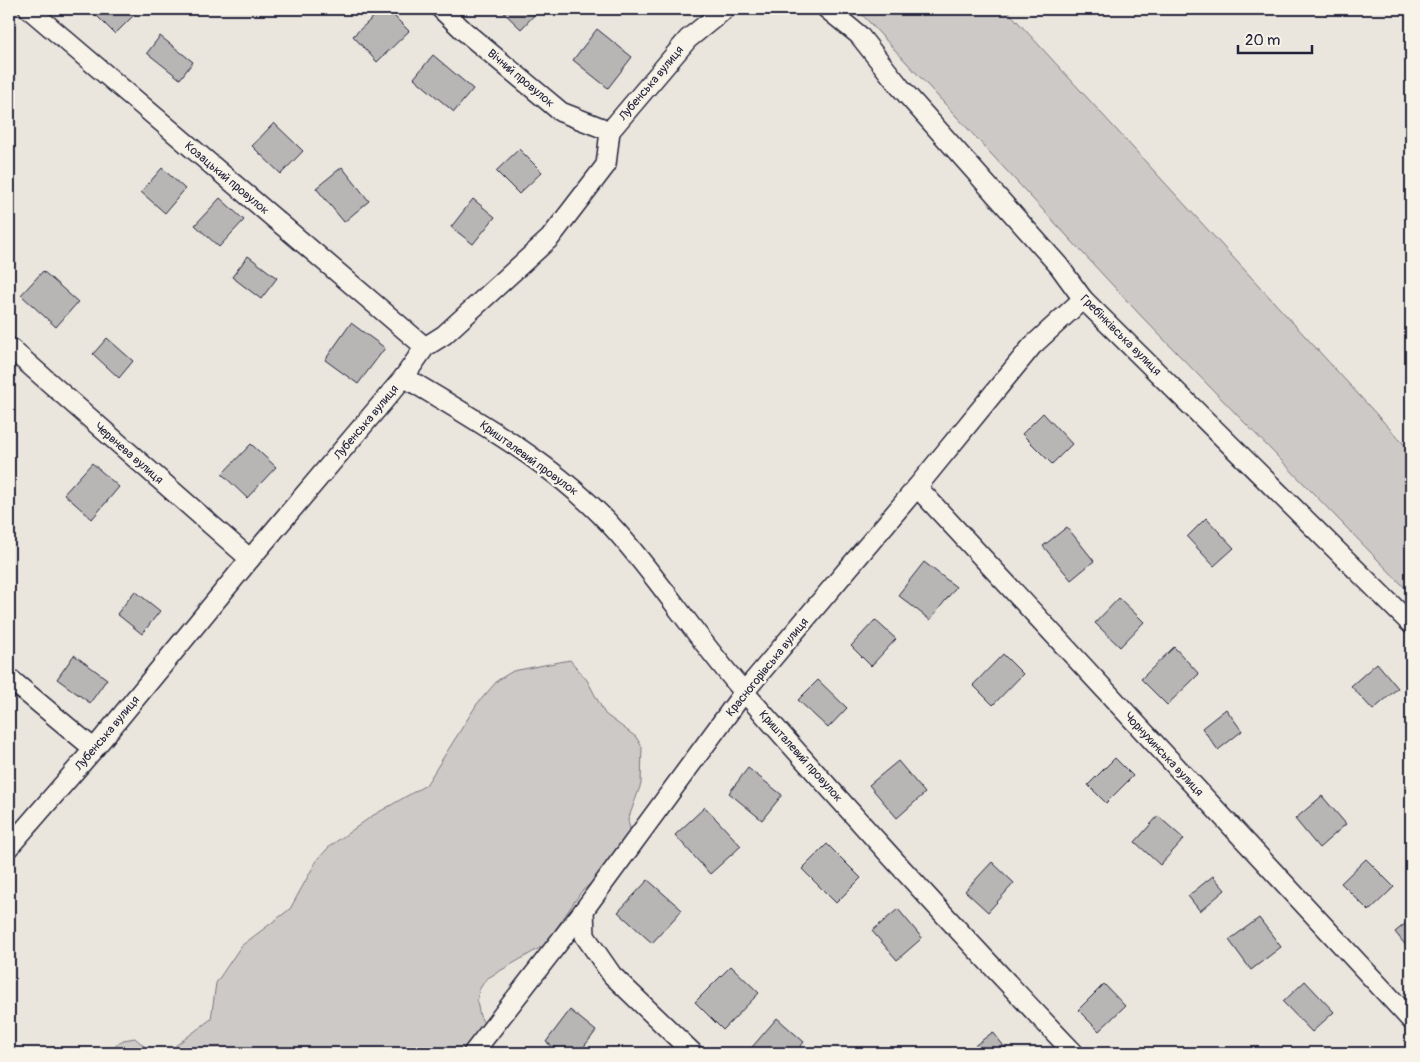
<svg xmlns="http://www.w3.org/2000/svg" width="1420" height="1062" font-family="Pangolin,sans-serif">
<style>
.green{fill:#cdc9c6;stroke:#787680}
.building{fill:#b8b6b5;stroke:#22223b}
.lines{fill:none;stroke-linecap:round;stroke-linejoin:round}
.minor-casing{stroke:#22223b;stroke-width:22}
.minor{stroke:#f7f3e8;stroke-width:19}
.labels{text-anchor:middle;stroke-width:5;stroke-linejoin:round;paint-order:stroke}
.street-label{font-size:12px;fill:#22223b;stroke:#f7f3e8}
</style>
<rect width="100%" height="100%" fill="#eae6de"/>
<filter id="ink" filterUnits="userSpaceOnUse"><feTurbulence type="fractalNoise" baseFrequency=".02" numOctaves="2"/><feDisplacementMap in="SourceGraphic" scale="10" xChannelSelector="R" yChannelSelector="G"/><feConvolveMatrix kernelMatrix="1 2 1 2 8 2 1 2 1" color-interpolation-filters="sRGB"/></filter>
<g filter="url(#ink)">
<g class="green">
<path d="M857 9H1006L1411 452V594L1142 317Z"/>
<path d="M570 660 587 680 605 714 636 737 642 747 641 784 628 820 632 838 619 859 581 892 545 945 486 979 479 990 477 1002 480 1016 493 1039 487 1053H166L211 1019 216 983 241 946 290 909 317 860 330 846 372 816 426 785 477 704 498 680 513 671Z"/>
<path d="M135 1038 152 1053H107L123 1040Z"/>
</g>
<g class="building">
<path d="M90 9H140L115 34Z"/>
<path d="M382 9H387L409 31 377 62 353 36Z"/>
<path d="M500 9H540L521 29Z"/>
<path d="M597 29 632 57 608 88 573 60Z"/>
<path d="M160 36 193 62 180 79 147 53Z"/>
<path d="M433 55 473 89 454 112 414 78Z"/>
<path d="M274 123 303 151 281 174 252 146Z"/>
<path d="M519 149 542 172 519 194 496 171Z"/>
<path d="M342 167 369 201 344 222 316 188Z"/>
<path d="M162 168 185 189 165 213 141 192Z"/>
<path d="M220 198 244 220 219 247 195 225Z"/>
<path d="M473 199 495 217 473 244 451 227Z"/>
<path d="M248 256 277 278 261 299 232 277Z"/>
<path d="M43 271 78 302 56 327 21 295Z"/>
<path d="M351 323 385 348 358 384 325 360Z"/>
<path d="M107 338 133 361 119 378 93 354Z"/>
<path d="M1043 413 1072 444 1052 464 1022 434Z"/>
<path d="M251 444 276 467 247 498 222 474Z"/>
<path d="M92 463 119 487 92 519 64 494Z"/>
<path d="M1206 518 1234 548 1214 566 1187 537Z"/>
<path d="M1067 527 1094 561 1071 580 1043 546Z"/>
<path d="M924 562 956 587 930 620 898 595Z"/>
<path d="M135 591 160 611 142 634 117 614Z"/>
<path d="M1119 598 1144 622 1120 647 1095 623Z"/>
<path d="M875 620 896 639 871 666 851 646Z"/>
<path d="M1174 647 1199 674 1167 705 1141 679Z"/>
<path d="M1003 654 1023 674 993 705 973 685Z"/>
<path d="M74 655 107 679 90 703 57 679Z"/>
<path d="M1377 663 1398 688 1373 710 1351 686Z"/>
<path d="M818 680 847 708 828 728 798 700Z"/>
<path d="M1226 709 1242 731 1218 750 1202 728Z"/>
<path d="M1115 758 1133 776 1106 803 1088 785Z"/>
<path d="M898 761 925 793 897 818 869 785Z"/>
<path d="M748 768 782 795 762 820 729 793Z"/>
<path d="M1322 796 1346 824 1319 848 1295 819Z"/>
<path d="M705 807 741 846 710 874 675 835Z"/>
<path d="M1158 816 1184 839 1160 865 1135 842Z"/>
<path d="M827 844 861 878 836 903 802 869Z"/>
<path d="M1366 859 1394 887 1369 911 1341 883Z"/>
<path d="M992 862 1014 883 988 912 965 891Z"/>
<path d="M1213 876 1225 890 1200 911 1188 896Z"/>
<path d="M648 880 682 910 652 943 618 912Z"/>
<path d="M898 909 922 938 897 960 872 931Z"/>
<path d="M1259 918 1281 947 1251 970 1229 940Z"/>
<path d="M1411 919V952L1395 932Z"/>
<path d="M731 966 759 993 723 1030 695 1002Z"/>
<path d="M1305 981 1334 1012 1312 1032 1283 1002Z"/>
<path d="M1104 984 1125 1006 1099 1031 1078 1010Z"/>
<path d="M570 1010 596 1031 579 1053H562L546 1042Z"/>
<path d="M777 1018 804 1042 795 1053H747Z"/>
<path d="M993 1032 1009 1053H965Z"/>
</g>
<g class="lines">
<defs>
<g id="minor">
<path d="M29 9 425 347"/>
<path d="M441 9 464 31 561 112 610 131"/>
<path d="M827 9 859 35 900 87 1059 266 1083 299 1411 624"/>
<path d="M9 347 250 559"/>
<path d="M404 377C479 422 559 466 617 532 663 584 700 643 746 694 853 816 962 936 1074 1053"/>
<path d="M917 487 1411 1020"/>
<path d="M9 678 94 749"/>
<path d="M9 847 94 749 250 559 404 377 425 347 444 335 550 238 606 165 610 131 688 39 725 9"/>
<path d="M584 910 585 936 612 975 693 1053"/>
<path d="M473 1053 584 910 744 692 917 487 1032 346 1083 299"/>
</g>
</defs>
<use href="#minor" class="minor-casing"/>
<use href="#minor" class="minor"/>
</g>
</g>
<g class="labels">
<g class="street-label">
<text transform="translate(521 78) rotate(40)" y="4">Вічний провулок</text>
<text transform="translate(651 83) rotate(-50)" y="4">Лубенська вулиця</text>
<text transform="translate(227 178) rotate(40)" y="4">Козацький провулок</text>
<text transform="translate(1121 335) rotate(45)" y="4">Гребінківська вулиця</text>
<text transform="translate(366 422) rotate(-50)" y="4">Лубенська вулиця</text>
<text transform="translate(129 453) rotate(41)" y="4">Червнева вулиця</text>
<text transform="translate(529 458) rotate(36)" y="4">Кришталевий провулок</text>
<text transform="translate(767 667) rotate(-51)" y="4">Красногорівська вулиця</text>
<text transform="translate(107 733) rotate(-50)" y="4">Лубенська вулиця</text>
<text transform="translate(1164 754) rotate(47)" y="4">Чорнухинська вулиця</text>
<text transform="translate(801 756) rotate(48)" y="4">Кришталевий провулок</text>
</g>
</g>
<rect width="1420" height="1062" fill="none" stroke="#f7f3e8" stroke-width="30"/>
<rect x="15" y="15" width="1390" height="1032" fill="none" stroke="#22223b" stroke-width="2" filter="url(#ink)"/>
<path d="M1238 45v8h74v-8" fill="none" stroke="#22223b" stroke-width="2.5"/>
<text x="1245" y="45" font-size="15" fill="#22223b" stroke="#f7f3e8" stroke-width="4" paint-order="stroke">20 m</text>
</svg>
